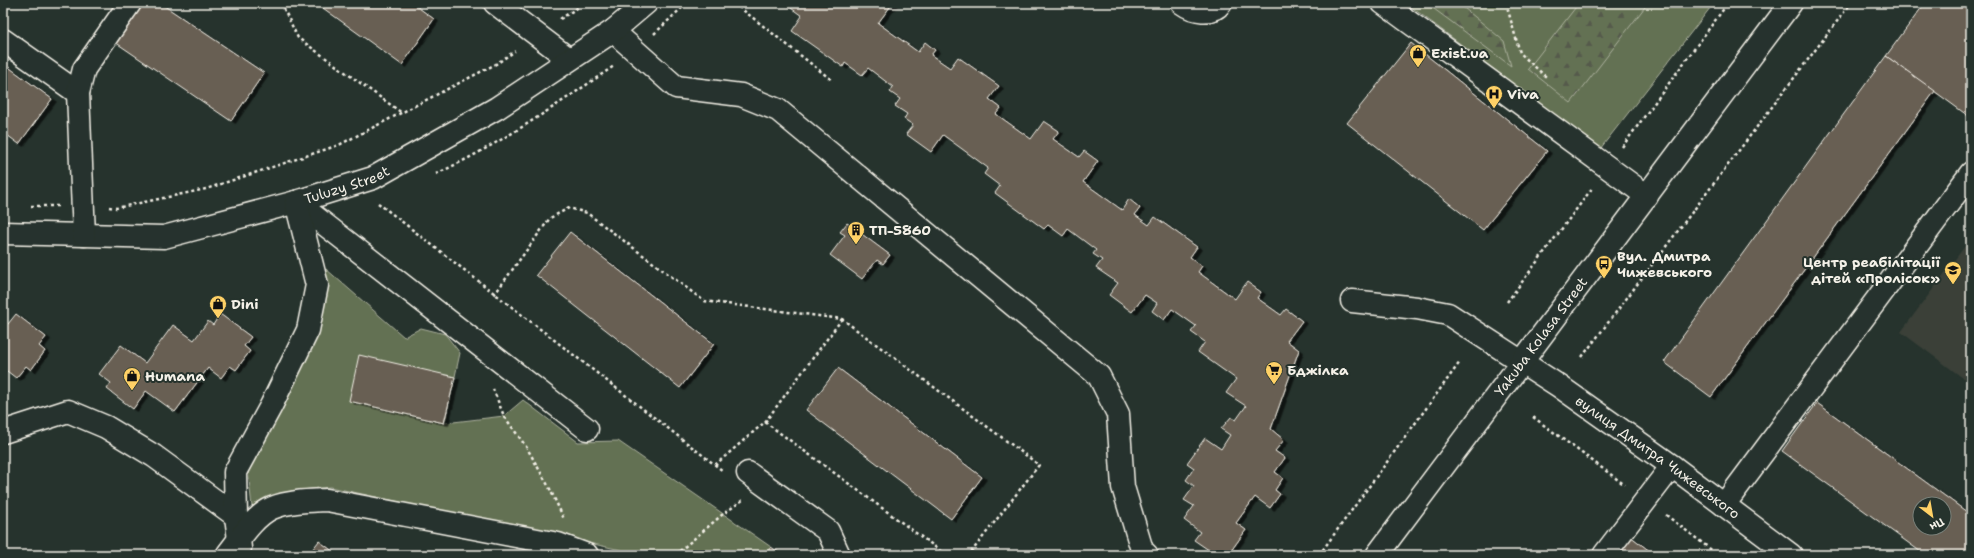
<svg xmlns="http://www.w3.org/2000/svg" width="1974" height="558" font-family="'Shantell Sans',sans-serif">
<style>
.built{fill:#3a4038}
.green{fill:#647153;stroke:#acb19e}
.forest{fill:url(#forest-firs);stroke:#acb19e}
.building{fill:#685e52;stroke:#f4f1e8;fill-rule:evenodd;filter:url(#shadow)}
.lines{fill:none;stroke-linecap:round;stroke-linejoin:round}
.minor-casing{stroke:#f4f1e8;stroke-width:25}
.path{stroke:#f4f1e8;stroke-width:2.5;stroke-dasharray:3 3;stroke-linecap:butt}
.minor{stroke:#26332d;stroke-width:22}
.labels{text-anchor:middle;stroke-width:4;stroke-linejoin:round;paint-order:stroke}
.poi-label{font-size:14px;font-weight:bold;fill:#f4f1e8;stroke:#26332d;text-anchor:start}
.street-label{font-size:14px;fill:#f4f1e8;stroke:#26332d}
</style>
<defs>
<pattern id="forest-firs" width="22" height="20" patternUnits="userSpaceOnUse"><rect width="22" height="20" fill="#647153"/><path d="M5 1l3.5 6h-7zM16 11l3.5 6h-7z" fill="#555a4c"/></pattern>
<filter id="shadow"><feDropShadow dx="4.5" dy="2.5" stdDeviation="0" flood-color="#0009"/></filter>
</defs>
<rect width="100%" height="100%" fill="#26332d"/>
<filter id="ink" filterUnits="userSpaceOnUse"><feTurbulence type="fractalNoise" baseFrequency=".025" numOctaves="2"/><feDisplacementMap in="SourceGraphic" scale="8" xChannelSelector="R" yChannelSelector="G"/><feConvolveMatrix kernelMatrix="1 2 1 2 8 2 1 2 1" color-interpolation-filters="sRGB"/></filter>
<g filter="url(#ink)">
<path class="built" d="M1971 238V384L1901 332Z"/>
<g class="green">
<path d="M1406 3H1714L1600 149Z"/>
<path d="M326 269 404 337 421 328 445 334 460 353 445 423 504 416 523 400 578 442 618 441 771 547 765 555H631L621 550 330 487 291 491 252 507 248 471 321 322Z"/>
</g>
<g class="forest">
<path d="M1426 3H1458L1504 41 1511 66Z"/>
<path d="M1579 3H1648L1571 103 1528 69Z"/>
</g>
<g class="building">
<path d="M138 3H160L264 73 231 121 112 40Z"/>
<path d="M316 3H412L434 19 402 65Z"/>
<path d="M784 3H893L878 23 918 52 925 42 935 50 931 55 950 68 958 57 999 86 989 99 1001 108 996 114 1031 139 1044 121 1059 131 1053 139 1079 157 1084 151 1098 161 1083 182 1122 210 1129 199 1140 208 1135 215 1149 225 1155 217 1197 247 1190 257 1202 266 1198 272 1235 299 1247 282 1261 292 1257 298 1281 315 1286 309 1302 321 1287 341 1299 350 1271 429 1284 440 1275 451 1285 458 1275 472 1283 478 1275 490 1280 494 1270 508 1255 497 1236 523 1246 530 1228 555H1216L1194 540 1200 532 1184 520 1194 506 1184 500 1194 486 1186 480 1194 468 1187 463 1205 438 1221 449 1230 435 1221 429 1231 417 1236 420 1246 406 1226 393 1236 379 1198 352 1205 342 1191 332 1196 326 1172 309 1164 320 1152 311 1157 303 1145 295 1132 312 1109 295 1118 283 1096 268 1102 260 1093 254 1096 250 1068 229 1063 236 1048 225 1044 229 995 193 1000 186 984 174 988 168 943 135 931 152 906 134 913 125 904 119 907 114 895 106 900 99 890 92 893 87 868 68 862 75 845 63 843 67 792 31 802 16Z"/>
<path d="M1925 3H1971V118L1886 56Z"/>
<path d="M1411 43 1547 151 1483 230 1347 123Z"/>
<path d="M1886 56 1935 91 1711 397 1664 362Z"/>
<path d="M3 63 52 99 19 144 3 132Z"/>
<path d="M847 223 890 255 883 264 877 260 862 279 830 255 845 235 840 232Z"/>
<path d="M570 232 714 344 680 388 536 275Z"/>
<path d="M16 314 46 337 39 346 45 351 31 370 26 366 16 378 3 368V321L8 324Z"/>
<path d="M220 314 251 337 244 346 250 351 236 370 230 366 221 378 208 368 175 412 146 391 133 409 107 389 111 383 99 374 121 345 145 363 173 325 194 340 208 321 213 325Z"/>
<path d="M359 355 455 377 444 423 349 401Z"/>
<path d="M838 368 982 477 951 519 806 410Z"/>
<path d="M1817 403 1971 515V555H1925L1782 451ZM1920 504H1944V528H1920Z"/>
<path d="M1630 536 1655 555H1615Z"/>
<path d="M319 541 338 555H308Z"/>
<path d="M771 547 783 555H765Z"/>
</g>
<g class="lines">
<defs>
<g id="minor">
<path d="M495 3 569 59"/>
<path d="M1182 3C1193 11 1212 15 1221 3"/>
<path d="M1383 3 1647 196"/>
<path d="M613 31 676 87 741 95 778 110 1099 376 1118 414 1123 487 1142 550 1147 555"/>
<path d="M3 40 78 93"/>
<path d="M296 202 587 429"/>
<path id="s1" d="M3 233 164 237 296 202 373 178 497 108 613 31 646 3"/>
<path d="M84 235 78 93 84 69 130 3"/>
<path id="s2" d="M1352 301 1417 308 1448 314 1559 386 1672 466 1791 555"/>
<path d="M3 432 68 411 106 427 154 456 236 516"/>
<path d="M748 473 828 531 839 555"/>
<path d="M1724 505 1971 173"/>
<path d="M240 548 236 516 235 472 271 406 308 330 317 285 296 202"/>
<path d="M227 555C239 540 254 516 272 508 290 501 309 501 327 500L558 544 587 555"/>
<path id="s3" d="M1377 555 1791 3"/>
<path d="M1604 555 1672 466"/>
</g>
</defs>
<use href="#minor" class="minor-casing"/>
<g class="path">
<path d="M281 3 298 38 402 113"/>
<path d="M734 3 833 81"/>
<path d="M1506 3 1520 53 1546 77"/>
<path d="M560 19 585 3"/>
<path d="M654 34 687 3"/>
<path d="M1622 147 1728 3"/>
<path d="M436 174C499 145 557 105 614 66"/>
<path d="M378 203 723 471"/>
<path d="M31 206H58"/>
<path d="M109 207 116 208 206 189 339 145 496 64 515 51"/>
<path d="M494 295 550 218 569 208 587 213 704 301 842 319 1039 465 969 555"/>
<path d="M1507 302 1593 187"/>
<path d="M1582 357 1851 3"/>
<path d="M493 389 504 416 527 448 550 489 564 519"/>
<path d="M1533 417 1625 485"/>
<path d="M765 422 946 555"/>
<path d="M715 465 765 422 842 319"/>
<path d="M1666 515 1718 555"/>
<path d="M675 555 723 514 743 500"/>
<path d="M1319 555 1460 362"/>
</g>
<use href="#minor" class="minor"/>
</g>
</g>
<defs>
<symbol id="shop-pin" viewBox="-11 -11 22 30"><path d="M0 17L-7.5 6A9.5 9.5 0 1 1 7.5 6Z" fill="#ffd166" stroke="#26332d"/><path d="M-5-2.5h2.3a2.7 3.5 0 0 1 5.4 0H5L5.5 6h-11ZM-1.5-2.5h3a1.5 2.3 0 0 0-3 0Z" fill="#111"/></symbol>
<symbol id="hospital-pin" viewBox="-11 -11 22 30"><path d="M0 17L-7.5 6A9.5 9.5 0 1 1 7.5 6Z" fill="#ffd166" stroke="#26332d"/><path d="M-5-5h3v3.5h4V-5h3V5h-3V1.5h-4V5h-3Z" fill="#111"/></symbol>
<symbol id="building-pin" viewBox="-11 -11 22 30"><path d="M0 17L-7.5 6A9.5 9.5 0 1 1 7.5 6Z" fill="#ffd166" stroke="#26332d"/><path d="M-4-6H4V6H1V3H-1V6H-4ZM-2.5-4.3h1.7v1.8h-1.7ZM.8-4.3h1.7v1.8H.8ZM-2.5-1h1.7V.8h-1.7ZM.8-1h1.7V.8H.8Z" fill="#111"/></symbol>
<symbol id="bus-pin" viewBox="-11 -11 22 30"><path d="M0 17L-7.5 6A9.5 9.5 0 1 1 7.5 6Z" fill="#ffd166" stroke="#26332d"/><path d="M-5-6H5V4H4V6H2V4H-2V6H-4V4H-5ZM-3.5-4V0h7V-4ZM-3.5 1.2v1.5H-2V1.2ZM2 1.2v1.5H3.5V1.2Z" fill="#111"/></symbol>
<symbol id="school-pin" viewBox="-11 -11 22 30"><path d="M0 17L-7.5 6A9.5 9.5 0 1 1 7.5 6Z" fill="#ffd166" stroke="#26332d"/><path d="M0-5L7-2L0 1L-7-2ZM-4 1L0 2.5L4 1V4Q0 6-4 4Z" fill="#111"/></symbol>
<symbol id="supermarket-pin" viewBox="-11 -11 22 30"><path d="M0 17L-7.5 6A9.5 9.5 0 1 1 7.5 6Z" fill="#ffd166" stroke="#26332d"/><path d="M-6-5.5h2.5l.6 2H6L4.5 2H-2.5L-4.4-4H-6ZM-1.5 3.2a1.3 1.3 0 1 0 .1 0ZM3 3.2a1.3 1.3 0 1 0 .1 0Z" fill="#111"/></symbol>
</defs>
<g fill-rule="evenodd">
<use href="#shop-pin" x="1408" y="43" width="20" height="27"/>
<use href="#hospital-pin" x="1484" y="84" width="20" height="27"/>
<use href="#building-pin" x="846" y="220" width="20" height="27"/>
<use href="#bus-pin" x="1594" y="254" width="20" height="27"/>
<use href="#school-pin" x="1943" y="260" width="20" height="27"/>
<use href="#shop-pin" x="208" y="294" width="20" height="27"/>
<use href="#supermarket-pin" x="1264" y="360" width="20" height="27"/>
<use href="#shop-pin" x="122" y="366" width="20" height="27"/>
</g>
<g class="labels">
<g class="poi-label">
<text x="1431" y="58">Exist.ua</text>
<text x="1507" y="99">Viva</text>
<text x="869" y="235">ТП-5860</text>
<text x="1617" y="261">Вул. Дмитра<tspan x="1617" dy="16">Чижевського</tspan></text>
<text x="1940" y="267" text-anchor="end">Центр реабілітації<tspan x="1940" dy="16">дітей «Пролісок»</tspan></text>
<text x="231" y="309">Dini</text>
<text x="1287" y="375">Бджілка</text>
<text x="145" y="381">Humana</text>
</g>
<g class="street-label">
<text dy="5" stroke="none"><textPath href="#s1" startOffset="351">Tuluzy Street</textPath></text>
<text dy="5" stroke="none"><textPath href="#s3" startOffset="273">Yakuba Kolasa Street</textPath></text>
<text dy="5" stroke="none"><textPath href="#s2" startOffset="351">вулиця Дмитра Чижевського</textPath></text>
</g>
</g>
<rect width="1974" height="558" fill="none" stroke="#26332d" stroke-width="16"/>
<rect x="8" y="8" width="1958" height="542" fill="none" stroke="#f4f1e8" stroke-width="1.5" filter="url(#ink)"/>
<g transform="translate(1932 516) rotate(149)"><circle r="19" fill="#26332d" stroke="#787f78"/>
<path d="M0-3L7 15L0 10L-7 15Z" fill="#ffd166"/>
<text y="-6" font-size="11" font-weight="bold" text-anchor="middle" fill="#f4f1e8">Пн</text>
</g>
</svg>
